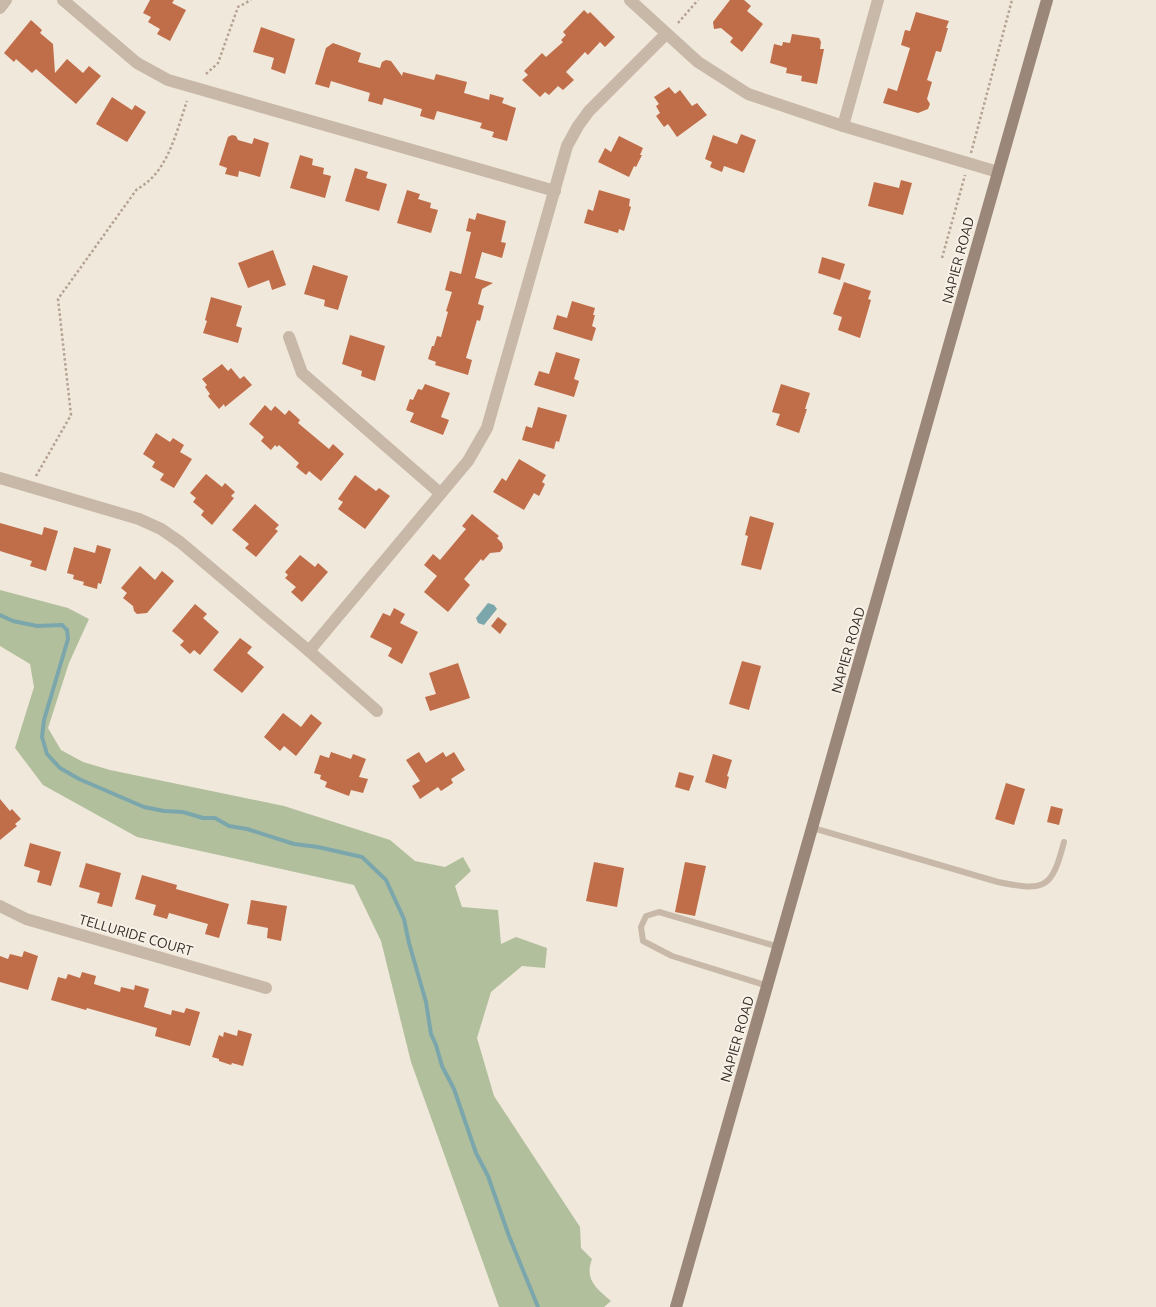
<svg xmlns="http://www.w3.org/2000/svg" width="1156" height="1307" font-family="Ubuntu,sans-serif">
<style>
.green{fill:#b1bf9c}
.water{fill:#7ba7ac}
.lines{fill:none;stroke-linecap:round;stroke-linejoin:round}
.stream{stroke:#7ba7ac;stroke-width:4}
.building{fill:#c06d49}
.path{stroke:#b4a292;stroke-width:2.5;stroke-dasharray:2.5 2.5;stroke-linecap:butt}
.lane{stroke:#c8b8a8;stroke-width:6}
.street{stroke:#c8b8a8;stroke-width:12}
.secondary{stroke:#9b8779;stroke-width:12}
.labels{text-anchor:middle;stroke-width:4;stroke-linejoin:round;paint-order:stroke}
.street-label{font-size:14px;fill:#352d28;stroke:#f8f1e7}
</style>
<rect width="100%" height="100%" fill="#f0e8db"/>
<path class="green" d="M0 590 68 608 89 619 69 663 48 728 61 750 83 762 110 770 284 806 390 840 415 861 445 867 463 857 471 871 455 886 462 907 498 910 501 944 516 937 547 948 545 968 522 966 491 992 477 1038 494 1096 580 1227 581 1248 592 1259C584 1280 597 1289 611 1301L604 1307H499L411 1062 381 941 354 885 137 837 43 785 15 748 34 687 30 664 0 646Z"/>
<path class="water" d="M488 603 494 605 497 609 484 625 478 623 476 618Z"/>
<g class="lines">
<path class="stream" d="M0 615 13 621 37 626 62 625 67 630 68 639 44 720 42 737 47 754 60 768 79 779 144 807 164 811 183 812 203 818H215L229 826 247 829 294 844 318 847 362 857 386 880 404 919 409 943 426 1002 431 1034 436 1045 442 1066 454 1089 476 1153 488 1176 509 1236 538 1307"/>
</g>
<g class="building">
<path d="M150 0H174L172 3 186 10 170 41 157 34 160 29 148 22 151 17 143 13Z"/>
<path d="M730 0H744L751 6 747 11 763 24 742 52 730 42 733 38 721 28 714 29 713 22Z"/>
<path d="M584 10 588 14 590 12 615 37 605 47 600 42 588 55 585 52 566 72 574 80 563 90 558 86 549 95 545 92 540 97 522 80 528 75 524 71 542 53 546 57 563 42 561 40 566 35 563 32Z"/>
<path d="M916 12 949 21 946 28H948L941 52 936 51 927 80 932 82 927 99 930 104 928 109 918 113 883 103 888 88 897 91 910 48 901 45 905 30 910 31Z"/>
<path d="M31 20 42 30 40 33 53 44 55 73 67 59 83 73 89 66 101 76 76 104 36 69 32 73 16 59 14 62 4 53Z"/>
<path d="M261 27 295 39 285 74 271 69 274 58 253 52Z"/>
<path d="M792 34 819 38 821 42 820 49H824L817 84 801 81 802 76 786 73 787 68 770 63 774 44 782 46 783 42 790 43Z"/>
<path d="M333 43 361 53 358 62 380 68 382 62 386 60 391 61 402 76 403 72 434 80 436 74 467 82 464 93 489 100 490 94 504 98 502 103 516 108 507 141 492 137 494 132 480 128 482 123 437 111 434 120 420 116 422 109 384 98 382 105 368 101 370 93 331 81 329 88 315 84 326 48Z"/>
<path d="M669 87 675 94 680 90 692 106 697 103 707 115 677 137 668 124 664 127 656 116 660 113 656 106 659 104 654 97Z"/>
<path d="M112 97 132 110 135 105 146 112 127 142 96 124Z"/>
<path d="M741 134 756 140 744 173 724 166 722 172 710 167 712 162 705 159 713 135 737 144Z"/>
<path d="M232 135 236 136 238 140 252 144 254 138 269 143 260 177 239 171 238 177 225 174 227 168 219 165 228 137Z"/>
<path d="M619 136 643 148 640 155H642L636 167 634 166 629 177 598 162 605 148 611 152Z"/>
<path d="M300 155 313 159 312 165 324 168 323 174 331 176 325 198 290 188Z"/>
<path d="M355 168 368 172 366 178 387 184 379 211 345 201Z"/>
<path d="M901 180 912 183 903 215 868 206 874 182 899 188Z"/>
<path d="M407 190 420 194 418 199 431 203 430 208 438 210 431 233 397 223Z"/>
<path d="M599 190 630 199 629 206 631 207 624 231 619 229 618 233 584 223 588 209 593 211Z"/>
<path d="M477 213 506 221 501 242 506 243 502 258 482 252 475 278 493 283 482 289 478 304 484 306 480 321 477 320 466 358 472 360 468 375 435 365 436 362 428 359 432 346H434L437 336 441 337 448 312 446 311 452 292 445 290 450 271 461 274 471 232 466 231 469 218 475 220Z"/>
<path d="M273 250 286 285 272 290 269 280 248 288 238 263Z"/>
<path d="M822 257 845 264 840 280 818 273Z"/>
<path d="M313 265 348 276 338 310 324 306 325 300 304 294Z"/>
<path d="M844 282 871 291 868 299 871 300 860 338 838 330 842 317 833 314Z"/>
<path d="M211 297 242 306 236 326 242 328 238 343 203 333 207 321 205 320Z"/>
<path d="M572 301 595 308 593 315H595L592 326 596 328 592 341 553 329 557 315 567 318Z"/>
<path d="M350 335 385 346 375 381 361 376 362 371 342 364Z"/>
<path d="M556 352 580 359 574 379 579 381 574 397 534 385 539 371 549 374Z"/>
<path d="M222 364 228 371 231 368 240 379 244 376 252 385 225 407 224 404 219 409 208 396 210 394 205 387 207 385 202 379Z"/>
<path d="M425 384 450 393 441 417 449 420 443 435 410 422 414 413 406 410 410 399 413 400 418 389 422 390Z"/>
<path d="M781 384 810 393 805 409H807L799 433 776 425 780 414 772 412Z"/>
<path d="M265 405 271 411 275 406 285 415 289 410 300 420 298 423 329 449 333 444 344 454 321 481 309 471 306 475 296 467 299 463 279 445 277 447 275 445 271 450 261 441 264 437 249 424Z"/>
<path d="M538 407 567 415 559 442 556 441 554 449 522 440 526 426 532 428Z"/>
<path d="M156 433 170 442 173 438 184 445 180 452 192 459 174 488 160 480 164 474 152 467 155 462 143 454Z"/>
<path d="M519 459 546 475 542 482 545 484 539 496 534 493 524 510 493 492 502 478 506 481Z"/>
<path d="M206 474 222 487 225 483 235 492 231 496 234 498 212 525 201 515 204 511 193 502 196 498 190 493Z"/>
<path d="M355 475 376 491 379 488 390 496 365 529 338 509 343 502 338 499Z"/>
<path d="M255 504 279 525 275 529 278 531 256 557 245 548 249 544 232 530Z"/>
<path d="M472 514 499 536 497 538 502 543 503 548 500 552 490 553 483 561 481 559 464 579 470 585 448 612 424 592 437 576 424 565 433 554 440 560 466 529 462 526Z"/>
<path d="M750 516 774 523 761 570 741 565 748 536 745 535Z"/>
<path d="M0 523 42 535 44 527 58 531 46 571 30 566 32 561 0 551Z"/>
<path d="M97 545 111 549 101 584 98 583 97 589 83 585 84 582 73 579 74 575 67 573 74 547 95 553Z"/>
<path d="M300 555 315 567 318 563 328 572 302 602 291 592 296 587 285 578 288 575 285 572Z"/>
<path d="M140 566 155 580 162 571 174 581 147 613 137 614 134 611 133 606 123 598 127 593 121 588Z"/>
<path d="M195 604 207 614 203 618 219 632 200 655 194 650 190 654 180 645 184 641 172 631Z"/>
<path d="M394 608 405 614 400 623 418 632 402 664 388 656 392 648 370 637 383 613 390 616Z"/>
<path d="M498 617 507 624 500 634 491 626Z"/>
<path d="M240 638 252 647 247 653 264 667 242 693 213 670Z"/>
<path d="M742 661 761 666 749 710 729 704Z"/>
<path d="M458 663 470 698 430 711 425 697 436 694 429 673Z"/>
<path d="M283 713 301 727 311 714 322 723 296 756 284 746 280 751 264 737Z"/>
<path d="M331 752 351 759 353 754 366 759 359 777 368 779 363 793 351 790 349 796 325 787 327 782 320 779 321 775 314 773 320 755 329 758Z"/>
<path d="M419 752 426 763 443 752 446 757 454 752 465 770 451 779 453 783 441 791 438 787 420 799 412 786 420 781 406 760Z"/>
<path d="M713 754 732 760 727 776 729 777 726 789 705 782Z"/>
<path d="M679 772 694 776 689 791 675 787Z"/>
<path d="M1006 783 1025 789 1014 825 995 819Z"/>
<path d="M0 799 10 811 12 809 21 819 15 824 17 826 0 840Z"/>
<path d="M1051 806 1063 809 1059 825 1047 822Z"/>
<path d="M30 843 61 852 51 886 37 882 40 871 24 866Z"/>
<path d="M594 862 624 868 617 907 586 901Z"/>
<path d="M685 862 706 866 695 916 675 912Z"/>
<path d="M86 863 121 873 112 907 97 903 100 893 79 887Z"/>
<path d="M142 875 177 885 176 889 229 904 219 938 205 934 208 924 169 913 167 919 153 915 156 905 135 899Z"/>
<path d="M251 900 287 906 281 941 267 938 268 928 247 924Z"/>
<path d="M24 951 38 956 28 990 0 982V956L8 959 10 954 22 957Z"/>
<path d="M82 972 96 976 94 984 120 992 121 987 134 990 135 985 149 989 144 1007 171 1015 172 1010 184 1013 186 1008 200 1012 190 1046 155 1036 157 1028 87 1008 86 1010 51 1000 58 977 66 979 68 974 80 978Z"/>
<path d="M238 1030 252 1034 243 1066 232 1063 231 1065 219 1061V1059L212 1057 219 1035 223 1037 224 1032 237 1036Z"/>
</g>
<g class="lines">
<g class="path">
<path d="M678 23 698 0"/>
<path d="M206 74 218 63 238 7 251 0"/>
<path d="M971 153 1012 0"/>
<path d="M942 258 965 175"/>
<path d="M36 476 71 415 58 299 137 189C168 173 176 132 187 101"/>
</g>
<g class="lane">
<path d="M813 828 998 882C1046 892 1052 888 1064 842"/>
<path d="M768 986 672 956 643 941 641 927 646 916 659 912 779 947"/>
</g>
<g class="street">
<path d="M63 0 137 63 168 80 555 191"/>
<path d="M630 0 698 62 748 94 843 126 998 172"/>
<path d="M0 8 6 0"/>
<path d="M843 126 878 0"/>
<path d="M289 337 302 373 440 493"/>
<path d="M0 478 139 519 161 529 180 542 309 651 468 461 487 428 567 146 578 126 589 111 666 34"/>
<path d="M309 651 377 711"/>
<path d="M0 906 26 919 266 988"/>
</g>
<path class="secondary" d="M676 1307 1047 0"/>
</g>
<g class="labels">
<g class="street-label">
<text transform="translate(958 260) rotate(-75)" y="5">NAPIER ROAD</text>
<text transform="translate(848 650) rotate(-74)" y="5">NAPIER ROAD</text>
<text transform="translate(136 935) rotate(16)" y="5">TELLURIDE COURT</text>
<text transform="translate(737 1039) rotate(-74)" y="5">NAPIER ROAD</text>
</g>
</g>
</svg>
